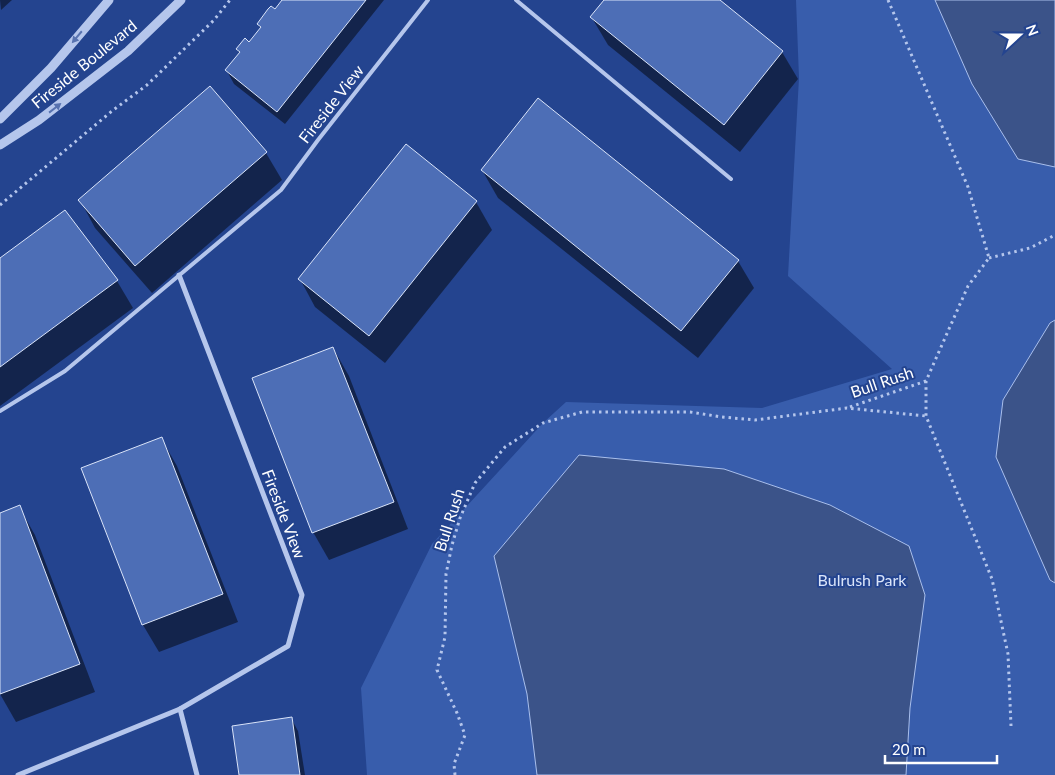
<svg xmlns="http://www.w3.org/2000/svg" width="1055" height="775" font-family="Lato,sans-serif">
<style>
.green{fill:#385dac}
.water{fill:#3b5389;stroke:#a9bfec}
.shadow{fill:#0007}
.building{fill:#4d6eb6;stroke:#dae4f9}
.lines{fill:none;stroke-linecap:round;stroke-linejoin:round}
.path{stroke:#b5c6ec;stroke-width:3;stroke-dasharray:2.5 4;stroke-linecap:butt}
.service{stroke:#b5c6ec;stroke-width:4}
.minor{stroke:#b5c6ec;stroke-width:5}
.tertiary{stroke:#b5c6ec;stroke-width:9}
.oneway{fill:#5772b0}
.labels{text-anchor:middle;stroke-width:4;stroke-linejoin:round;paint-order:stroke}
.street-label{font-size:16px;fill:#fff;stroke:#24448f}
.park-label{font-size:16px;fill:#dae4f9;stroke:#24448f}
</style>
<rect width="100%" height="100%" fill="#24448f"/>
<path class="green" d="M796 0H1055V775H367L361 688 432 544 543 423 566 402 762 408 892 369 788 276 799 78Z"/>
<g class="water">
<path d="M935 0H1055V167L1018 159 972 84Z"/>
<path d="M1055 320V583L1050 580 996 457 1003 400 1050 323Z"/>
<path d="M579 455 724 469 830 505 909 546 925 595 910 708 906 775H537L527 694 494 556Z"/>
</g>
<g class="shadow">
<path d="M0 0H12L1 10Z"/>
<path d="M284 0H384L285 124 234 84 227 71 240 54 237 49 249 43 261 29 258 24 275 11Z"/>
<path d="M606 0H718L782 52 798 79 740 152 608 45 592 18Z"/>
<path d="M266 153 282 180 152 293 95 228 80 200Z"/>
<path d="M482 170 738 261 754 288 698 358 498 198Z"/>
<path d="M476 202 492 230 385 363 315 307 300 279Z"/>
<path d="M0 260 117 281 133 308 0 406Z"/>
<path d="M333 348 349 376 408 529 329 560 313 532Z"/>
<path d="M161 438 177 466 238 622 159 652 143 625 83 469Z"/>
<path d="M19 507 35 535 95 692 16 722 0 694V514Z"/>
<path d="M291 718 298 731 305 775H240Z"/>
</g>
<g class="building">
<path d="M282 0H366L277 112 225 70 240 52 236 49 245 38 249 42 261 27 257 24 268 9 271 6 275 9Z"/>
<path d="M604 0H720L783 51 724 125 590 17Z"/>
<path d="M210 86 267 152 135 266 78 200Z"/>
<path d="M538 98 739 260 681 331 481 170Z"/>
<path d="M406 144 477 201 369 336 298 279Z"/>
<path d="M65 210 118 280 0 367V258Z"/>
<path d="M333 347 394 502 312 533 252 378Z"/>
<path d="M162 437 223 594 142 625 81 468Z"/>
<path d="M20 505 80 664 0 694V513Z"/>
<path d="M292 717 300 775H239L232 726Z"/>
</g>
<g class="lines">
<g class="path">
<path d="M888 0 968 187 989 258 968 286 926 381V416L992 579 1008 654 1011 726"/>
<path d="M0 205 112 111 147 85 214 20 230 0"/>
<path d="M989 258 1030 248 1055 235"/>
<path d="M850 407 926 381"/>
<path d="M455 775 454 764 465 735 457 713 437 670 445 637 446 574 452 545 460 518 475 483 505 447 543 423 582 412H690L722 417 755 420 847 408 926 416"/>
</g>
<g class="service">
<path d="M516 0 731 179"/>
<path d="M0 411 65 371 281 190 318 140 428 0"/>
</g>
<g class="minor">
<path d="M180 709 197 775"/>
<path d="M18 775 180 709 288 646 302 595 179 275"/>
</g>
<g class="tertiary">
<path d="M0 119 51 68 109 0"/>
<path d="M0 145 39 120 128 51 181 0"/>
</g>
</g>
<defs><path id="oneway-solid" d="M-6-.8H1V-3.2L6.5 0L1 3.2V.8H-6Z" transform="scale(1.25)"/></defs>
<g class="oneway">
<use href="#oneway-solid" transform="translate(77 37) rotate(130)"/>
<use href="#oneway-solid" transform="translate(55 108) rotate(-38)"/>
</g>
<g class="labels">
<g class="street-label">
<text transform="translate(84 64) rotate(-39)" y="6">Fireside Boulevard</text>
<text transform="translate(331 104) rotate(-52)" y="6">Fireside View</text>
<text transform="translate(882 382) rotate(-19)" y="6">Bull Rush</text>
<text transform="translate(284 514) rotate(69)" y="6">Fireside View</text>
<text transform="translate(449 520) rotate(-72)" y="6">Bull Rush</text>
</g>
<g class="park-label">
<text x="862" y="586">Bulrush Park</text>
</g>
</g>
<g transform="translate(1020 35) rotate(69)" stroke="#24448f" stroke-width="4" paint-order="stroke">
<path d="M0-4L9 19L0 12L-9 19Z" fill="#ffffff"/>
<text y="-8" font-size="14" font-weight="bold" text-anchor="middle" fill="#ffffff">N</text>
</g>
<path d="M885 755v8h112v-8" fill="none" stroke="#ffffff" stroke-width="2.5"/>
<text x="892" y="755" font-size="15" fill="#ffffff" stroke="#24448f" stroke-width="4" paint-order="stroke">20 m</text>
</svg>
